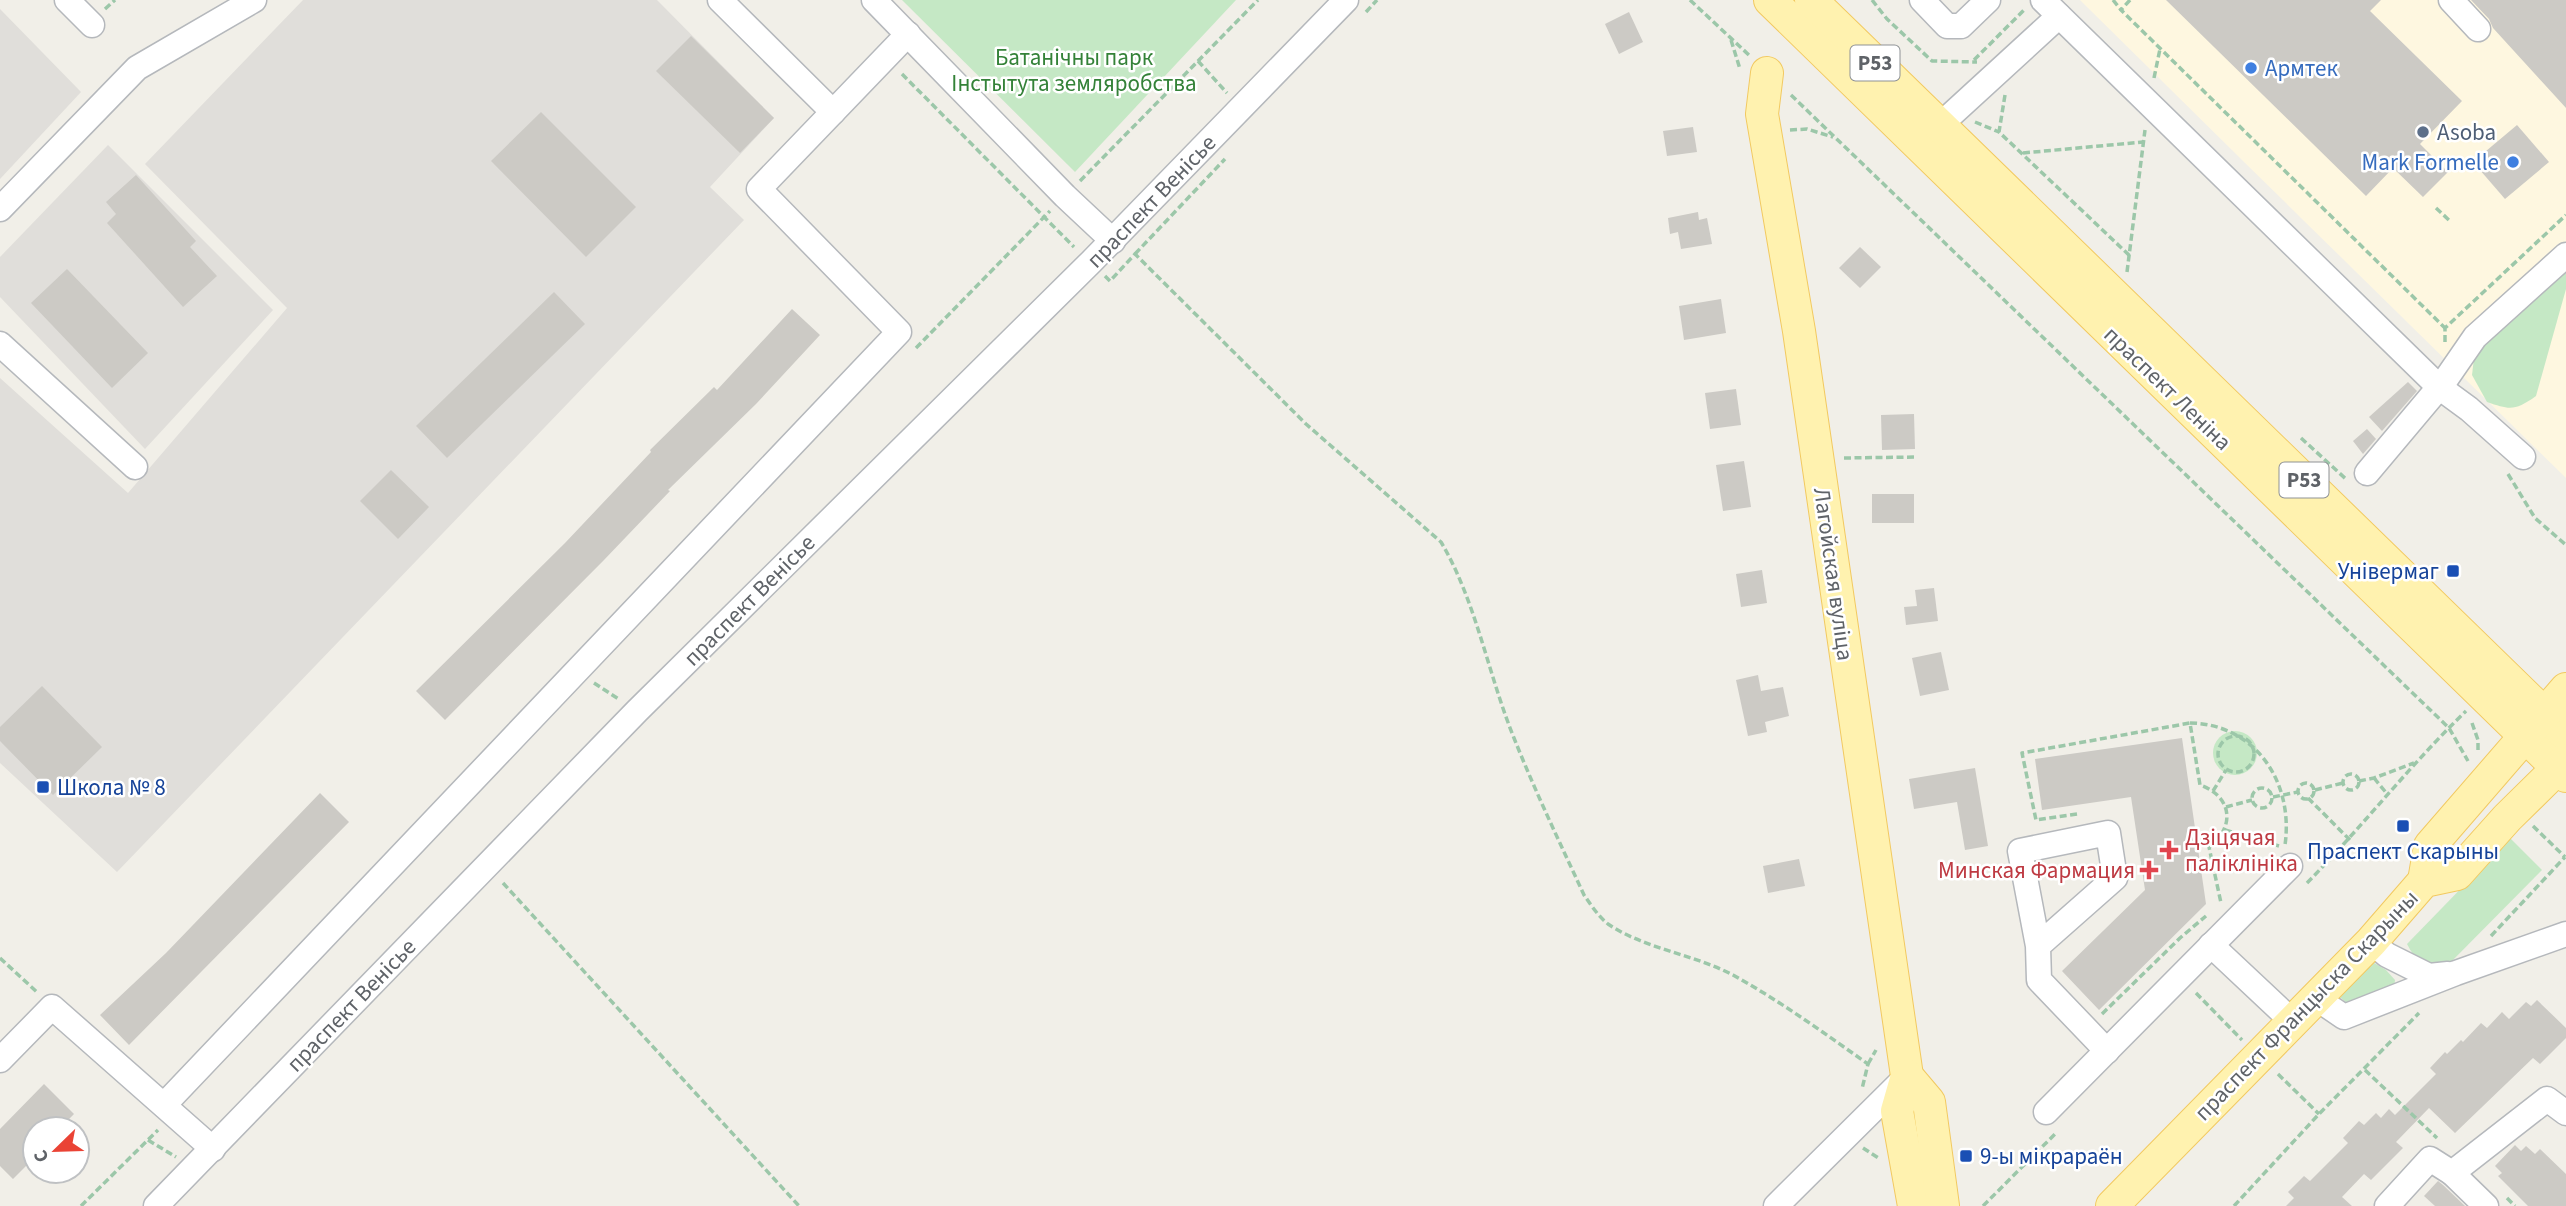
<svg xmlns="http://www.w3.org/2000/svg" width="2566" height="1206" font-family="'Source Sans 3',sans-serif">
<style>
.commercial{fill:#fef7e0}
.industrial{fill:#e0deda}
.green{fill:#c5e8c5}
.building{fill:#cccac5}
.lines{fill:none;stroke-linecap:round;stroke-linejoin:round}
.minor-casing{stroke:#b5b8bc;stroke-width:27}
.major-casing{stroke:#f2c960;stroke-width:34}
.path{stroke:#9cc7a9;stroke-width:3.5;stroke-dasharray:7 3.5;stroke-linecap:butt}
.minor{stroke:#fff;stroke-width:24}
.major{stroke:#fff2af;stroke-width:32}
.shop-dot{fill:#3f7fe0;stroke:#fff;stroke-width:2.5}
.service-dot{fill:#5c6f8a;stroke:#fff;stroke-width:2.5}
.transit-dot{fill:#1a4fb4;stroke:#fff;stroke-width:2.5}
.health-dot{fill:#e0444e;stroke:#fff;stroke-width:2.5}
.labels{text-anchor:middle;stroke-width:5;stroke-linejoin:round;paint-order:stroke}
.shield{fill:#fff;stroke:#8f9295;stroke-width:2}
.shield-label{font-size:21px;font-weight:bold;fill:#5f6368}
.park-label{font-size:23px;fill:#348238;stroke:#fff}
.shop-label{font-size:23px;fill:#366cbe;stroke:#fff;text-anchor:start}
.service-label{font-size:23px;fill:#4e5e75;stroke:#fff;text-anchor:start}
.street-label{font-size:23px;fill:#5f6368;stroke:#fff}
.transit-label{font-size:23px;fill:#164399;stroke:#fff;text-anchor:start}
.health-label{font-size:23px;fill:#be3a42;stroke:#fff;text-anchor:start}
</style>
<rect width="100%" height="100%" fill="#f1efe8"/>
<path class="commercial" d="M2080 0H2566V478L2240 158Z"/>
<g class="industrial">
<path d="M303 0H657L774 118 710 187 744 220 117 872 0 763V378L128 493 287 308 145 164Z"/>
<path d="M0 9 81 92 0 179Z"/>
<path d="M108 145 273 310 145 449 0 297V257Z"/>
</g>
<g class="green">
<path d="M902 0H1236L1075 172Z"/>
<path d="M2566 265V289L2536 396C2515 411 2510 410 2487 402L2472 375 2474 358 2488 338Z"/>
<circle cx="2235" cy="753" r="22"/>
<path d="M2510 838 2542 870 2448 965C2426 971 2417 963 2407 944Z"/>
<path d="M2369 960 2386 970 2395 980 2394 989 2347 1003 2336 994Z"/>
</g>
<g class="building">
<path d="M2166 0H2381L2370 11 2462 101 2420 144 2448 172 2423 197 2393 168 2366 196Z"/>
<path d="M2471 0H2566V108L2493 28 2489 19Z"/>
<path d="M1629 12 1643 42 1619 54 1605 24Z"/>
<path d="M691 36 774 118 740 153 656 71Z"/>
<path d="M541 112 636 207 586 257 491 161Z"/>
<path d="M2517 125 2549 162 2505 199 2473 162Z"/>
<path d="M1693 127 1697 152 1667 156 1663 131Z"/>
<path d="M136 175 196 241 190 247 217 276 183 307 107 223 116 214 106 202Z"/>
<path d="M1698 212 1699 220 1707 218 1712 244 1681 249 1678 232 1670 234 1668 218Z"/>
<path d="M1860 247 1881 267 1860 288 1839 268Z"/>
<path d="M67 269 148 353 112 388 31 303Z"/>
<path d="M554 292 585 324 447 458 416 426Z"/>
<path d="M1721 299 1726 333 1684 340 1679 306Z"/>
<path d="M792 309 820 335 756 404 668 490 670 491 604 560 445 720 416 691 565 543 651 452 650 450 714 387 717 390Z"/>
<path d="M2408 382 2417 391 2382 431 2369 417Z"/>
<path d="M1736 389 1741 425 1710 429 1705 393Z"/>
<path d="M1914 414 1915 449 1882 450 1881 415Z"/>
<path d="M2367 429 2376 439 2363 454 2353 441Z"/>
<path d="M1744 461 1751 507 1723 511 1716 465Z"/>
<path d="M391 470 429 507 398 539 360 501Z"/>
<rect x="1872" y="494" width="42" height="29"/>
<path d="M1762 570 1767 603 1741 607 1736 574Z"/>
<path d="M1934 588 1938 621 1906 625 1904 607 1917 606 1915 590Z"/>
<path d="M1941 652 1949 690 1920 696 1912 658Z"/>
<path d="M1758 675 1761 691 1783 687 1789 716 1765 722 1767 732 1748 736 1736 680Z"/>
<path d="M42 686 102 747 53 795 0 741V727Z"/>
<path d="M2182 738 2206 904 2099 1010 2062 971 2145 890 2131 797 2042 810 2035 759Z"/>
<path d="M1975 768 1988 846 1965 850 1957 802 1914 809 1909 779Z"/>
<path d="M320 793 349 822 129 1045 100 1015 166 953Z"/>
<path d="M1799 859 1805 886 1768 893 1763 866Z"/>
<path d="M2537 1000 2566 1028V1038L2540 1064 2533 1058 2455 1133 2429 1108 2396 1142 2403 1148 2371 1180 2364 1174 2342 1197 2352 1206H2286L2294 1198 2288 1192 2304 1176 2310 1181 2348 1143 2343 1138 2359 1121 2364 1125 2376 1113 2381 1118 2389 1109 2395 1115 2436 1074 2430 1068 2445 1052 2447 1054 2461 1040 2463 1042 2481 1023 2487 1028 2502 1012 2509 1019 2526 1002 2531 1006Z"/>
<path d="M44 1084 74 1114 59 1129H35V1134L24 1145 35 1157 13 1179 0 1166V1129Z"/>
<path d="M2515 1145 2521 1151 2526 1146 2535 1154 2540 1149 2566 1174V1206H2528L2498 1176 2502 1173 2495 1166Z"/>
<path d="M2438 1181 2443 1185 2465 1206H2435L2424 1196Z"/>
</g>
<g class="lines">
<defs>
<g id="minor">
<path d="M67 0 92 25"/>
<path d="M720 0 833 112"/>
<path d="M874 0 1065 196 1113 241"/>
<path d="M1922 0 1947 26H1961L1988 0"/>
<path d="M2043 0 2439 387 2469 409 2523 457"/>
<path d="M2451 0 2478 29"/>
<path d="M1928 136 2059 16"/>
<path d="M0 209 137 68 254 0"/>
<path d="M0 344 135 467"/>
<path d="M2367 473 2446 379 2475 337 2566 255"/>
<path d="M2371 942 2387 955 2429 976 2448 974"/>
<path d="M2211 945 2293 1022"/>
<path d="M2038 946 2020 851 2108 833 2115 878 2038 946 2039 980 2107 1051"/>
<path d="M2316 998 2344 1017 2456 973 2566 934"/>
<path d="M0 1060 52 1007 213 1149"/>
<path d="M164 1105 899 332 759 189 908 34"/>
<path d="M2046 1112 2290 866"/>
<path d="M2452 1173 2486 1206"/>
<path d="M156 1206 637 711 1091 262 1346 0"/>
<path d="M1776 1206 1907 1076"/>
<path d="M2387 1206 2430 1159 2452 1173 2547 1099 2566 1113"/>
</g>
<g id="major">
<path d="M1770 0 2566 776"/>
<path d="M1811 0 2566 735"/>
<path d="M1767 73 1762 114 1799 331 1907 1076 1897 1111 1914 1206"/>
<path d="M2424 881 2430 846 2566 689"/>
<path d="M1907 1076 1929 1102 1943 1206"/>
<path d="M2112 1206 2371 942 2424 881 2457 874 2507 818 2566 760"/>
</g>
</defs>
<use href="#minor" class="minor-casing"/>
<use href="#major" class="major-casing"/>
<g class="path">
<path d="M1690 0 1750 56"/>
<path d="M1872 0 1887 19 1932 61 1977 62"/>
<path d="M2113 0 2121 10"/>
<path d="M2130 0 2121 10 2445 328"/>
<path d="M105 9 115 0"/>
<path d="M1366 12 1377 0"/>
<path d="M1731 40 1740 69"/>
<path d="M1974 60 2025 9"/>
<path d="M1198 61 1227 93"/>
<path d="M902 74 1074 247"/>
<path d="M2154 78 2160 49"/>
<path d="M1791 95 2449 728 2468 761"/>
<path d="M2005 95 1999 132 2130 256"/>
<path d="M1975 122 1999 132"/>
<path d="M1790 130 1807 129 1833 137"/>
<path d="M2023 153 2143 142"/>
<path d="M1080 181 1258 0"/>
<path d="M2436 208 2450 221"/>
<path d="M1135 254 1225 159"/>
<path d="M2127 272 2145 130"/>
<path d="M1105 276 1110 281 1135 254 1306 424 1441 542C1476 601 1488 674 1514 738 1535 791 1560 843 1584 895 1591 905 1598 916 1608 924 1645 949 1693 954 1733 975 1780 1001 1824 1033 1868 1064L1862 1089"/>
<path d="M2445 342V328L2566 215"/>
<path d="M916 348 1050 211"/>
<path d="M2301 438 2347 480"/>
<path d="M1844 458 1917 457"/>
<path d="M2508 474 2535 518 2566 545"/>
<path d="M2453 571 2454 579"/>
<path d="M594 683 620 700"/>
<path d="M2190 723C2255 724 2294 782 2285 845"/>
<path d="M2472 723 2478 740V752"/>
<circle cx="2236" cy="754" r="18"/>
<circle cx="2351" cy="782" r="8"/>
<path d="M2374 778 2388 795"/>
<path d="M2359 781 2374 778 2414 763"/>
<circle cx="2306" cy="791" r="8"/>
<circle cx="2262" cy="798" r="10"/>
<path d="M2315 790 2343 783"/>
<path d="M2213 791 2226 770"/>
<path d="M2273 797 2298 792"/>
<path d="M2308 798 2350 840"/>
<path d="M2226 807 2252 800"/>
<path d="M2077 814 2036 820 2022 753 2190 723 2200 785C2232 796 2236 827 2209 847L2221 903"/>
<path d="M2533 826 2565 857"/>
<path d="M2225 830 2279 846"/>
<path d="M503 883 799 1206"/>
<path d="M2307 883C2362 827 2410 765 2466 711"/>
<path d="M2491 936 2565 857"/>
<path d="M0 958 38 993"/>
<path d="M2196 993 2242 1040"/>
<path d="M2102 1014 2180 938 2206 916"/>
<path d="M1868 1064 1876 1050"/>
<path d="M2365 1070 2437 1138"/>
<path d="M2278 1074 2319 1114"/>
<path d="M148 1140 176 1157"/>
<path d="M1863 1148 1880 1159"/>
<path d="M2507 1198 2515 1206"/>
<path d="M81 1206 158 1130"/>
<path d="M1983 1206 2056 1133"/>
<path d="M2234 1206 2319 1114 2419 1013"/>
</g>
<use href="#minor" class="minor"/>
<use href="#major" class="major"/>
</g>
<g class="shop-dot">
<circle cx="2251" cy="68" r="7"/>
<circle cx="2513" cy="162" r="7"/>
</g>
<circle class="service-dot" cx="2423" cy="132" r="7"/>
<g class="transit-dot">
<rect x="2446" y="564" width="14" height="14" rx="3.5"/>
<rect x="36" y="780" width="14" height="14" rx="3.5"/>
<rect x="2396" y="819" width="14" height="14" rx="3.5"/>
<rect x="1959" y="1149" width="14" height="14" rx="3.5"/>
</g>
<g class="health-dot">
<path d="M2165.5 839.5h7v7h7v7h-7v7h-7v-7h-7v-7h7z"/>
<path d="M2145.5 859.5h7v7h7v7h-7v7h-7v-7h-7v-7h7z"/>
</g>
<g class="labels">
<g class="shield">
<rect x="1850.5" y="45.5" width="49" height="35" rx="5"/>
<rect x="2279.5" y="462.5" width="49" height="35" rx="5"/>
</g>
<g class="shield-label">
<text x="1875" y="70">Р53</text>
<text x="2304" y="487">Р53</text>
</g>
<g class="park-label">
<text x="1074" y="65">Батанічны парк<tspan x="1074" dy="26">Інстытута земляробства</tspan></text>
</g>
<g class="shop-label">
<text x="2265" y="76">Армтек</text>
<text x="2499" y="170" text-anchor="end">Mark Formelle</text>
</g>
<g class="service-label">
<text x="2437" y="140">Asoba</text>
</g>
<g class="street-label">
<text transform="translate(1151 201) rotate(-46)" y="8">праспект Венісье</text>
<text transform="translate(2168 388) rotate(44)" y="8">праспект Леніна</text>
<text transform="translate(1834 574) rotate(82)" y="8">Лагойская вуліца</text>
<text transform="translate(749 600) rotate(-45)" y="8">праспект Венісье</text>
<text transform="translate(351 1005) rotate(-46)" y="8">праспект Венісье</text>
<text transform="translate(2306 1005) rotate(-46)" y="8">праспект Францыска Скарыны</text>
</g>
<g class="transit-label">
<text x="2439" y="579" text-anchor="end">Універмаг</text>
<text x="57" y="795">Школа № 8</text>
<text x="2403" y="859" text-anchor="middle">Праспект Скарыны</text>
<text x="1980" y="1164">9-ы мікрараён</text>
</g>
<g class="health-label">
<text x="2185" y="845">Дзіцячая<tspan x="2185" dy="26">паліклініка</tspan></text>
<text x="2135" y="878" text-anchor="end">Минская Фармация</text>
</g>
</g>
<g transform="translate(56 1150) rotate(247)"><circle r="33" fill="#ffffff" stroke="#bfc1c3" stroke-width="2"/>
<path d="M0-5L12 26L0 18L-12 26Z" fill="#ea4335"/>
<text y="-10" font-size="19" font-weight="bold" text-anchor="middle" fill="#5f6368">С</text>
</g>
</svg>
